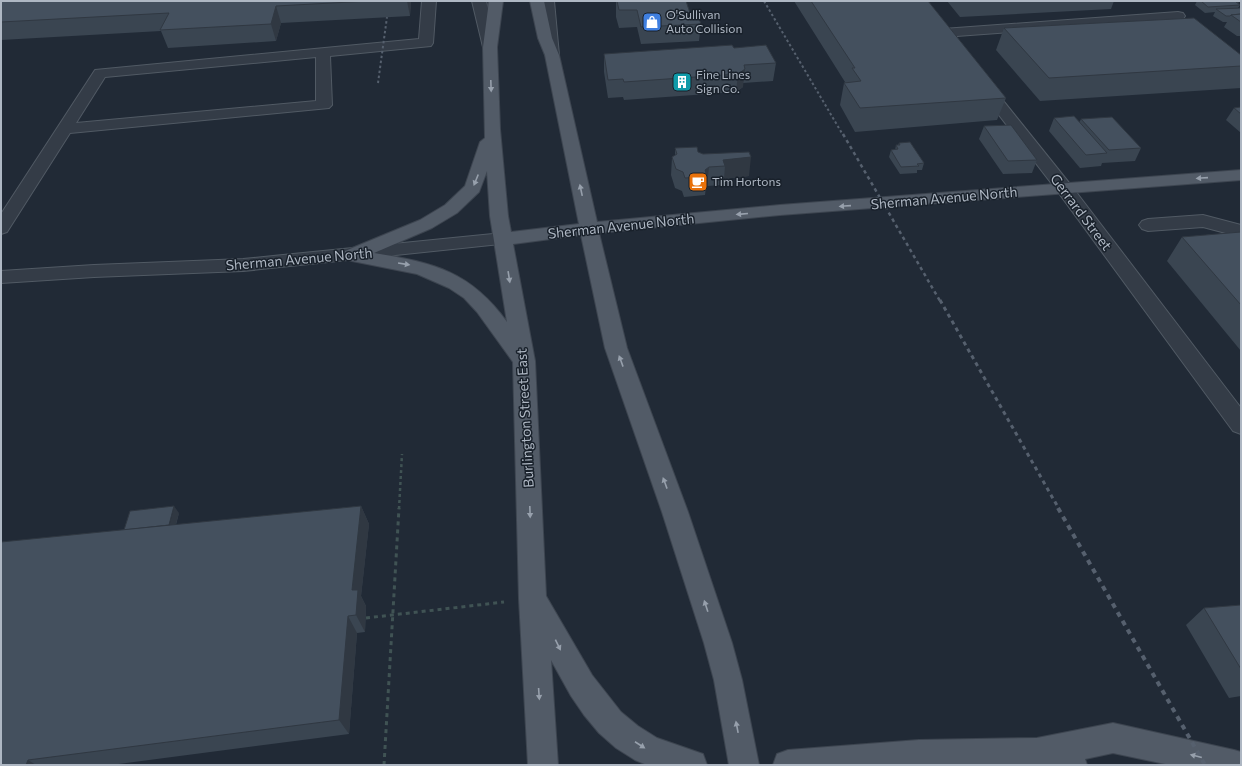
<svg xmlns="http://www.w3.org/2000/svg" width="1242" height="766" font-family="Commissioner,sans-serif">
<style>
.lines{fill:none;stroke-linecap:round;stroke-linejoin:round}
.minor-casing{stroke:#515a64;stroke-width:2}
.major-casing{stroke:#3d4550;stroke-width:2}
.path-far1{stroke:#405354;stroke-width:2.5;stroke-dasharray:3 3;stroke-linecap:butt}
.path{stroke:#405354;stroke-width:3;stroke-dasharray:4 4;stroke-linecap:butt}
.minor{fill:#343c47;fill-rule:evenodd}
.major{fill:#525b67;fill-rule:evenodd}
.rail-far3{stroke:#56606e;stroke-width:2;stroke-dasharray:2.5 2.5;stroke-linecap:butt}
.rail-far2{stroke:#56606e;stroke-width:2.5;stroke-dasharray:3.5 3.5;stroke-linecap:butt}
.rail-far1{stroke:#56606e;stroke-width:3;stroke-dasharray:4 4;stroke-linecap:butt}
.rail{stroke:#56606e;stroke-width:4;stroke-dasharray:5 5;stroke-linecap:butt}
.wall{fill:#3a4551}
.shaded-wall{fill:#303842}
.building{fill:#44505e;stroke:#303842}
.oneway{fill:#97a0ac}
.labels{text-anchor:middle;stroke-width:3;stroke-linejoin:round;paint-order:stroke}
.far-poi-label{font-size:12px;fill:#aeb7c3;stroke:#19212b;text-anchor:start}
.street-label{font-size:14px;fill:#aeb7c3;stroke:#19212b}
</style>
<rect width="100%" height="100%" fill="#212a36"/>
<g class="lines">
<defs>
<g id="minor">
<path d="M422 1H436L433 43 431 46 330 56 332 105 329 108 70 133 7 232 1 234V214L95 70 419 39ZM316 57V101L76 123 105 77Z"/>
<path d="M472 1H486L497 47 495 50 490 51 485 50 483 47Z"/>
<path d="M540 1H554L559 55 557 58 552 59 547 58 545 55Z"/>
<path d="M1178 12 1183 13 1185 16 1183 19 943 37 938 36 936 33 938 30 943 29Z"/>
<path d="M984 81 989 83 1070 184 1241 408V434L1233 431 1058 192 979 89 976 86 979 83Z"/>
<path d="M1203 215 1241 225V237L1203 227 1148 231 1142 229 1139 225 1142 221 1148 219Z"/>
<path d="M503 233 510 235 512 239 510 243 243 271 94 277 1 283V271L94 265 243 259Z"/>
</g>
<g id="major">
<path d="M489 1H503L497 47 500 129 508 216 511 232 579 224 545 55 538 38 530 1H544L552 38 559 55 597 222 780 205 1241 170V180L780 215 599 233 627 348 688 512 732 643 742 680 759 765H729L714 680 704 643 662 512 605 348 581 235 513 244 535 361 546 596 592 675 621 712 638 726 657 738 703 754 707 765H647L635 760 616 748 599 733 584 715 571 696 551 660 558 765H528L519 599 513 362 477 312 464 298 449 288 417 274 352 261 345 259 343 255 345 251 420 220 445 205 465 186 480 142 485 138 483 47ZM487 171 490 216 507 322C470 271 434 263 374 253L432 228 457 213 479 192Z"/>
<path d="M1113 723 1234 750 1241 752V765H1170L1113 753 1085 759 1087 765H773L777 754 788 750 919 740 1037 738Z"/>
</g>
</defs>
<use href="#minor" class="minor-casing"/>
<use href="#major" class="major-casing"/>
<path class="path-far1" d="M399 509 402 454"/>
<g class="path">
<path d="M366 618 504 602"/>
<path d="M384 765 399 508"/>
</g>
<use href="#minor" class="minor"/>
<use href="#major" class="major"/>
<g class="rail-far3">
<path d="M764 1 843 135"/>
<path d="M378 83 387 17"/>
</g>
<path class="rail-far2" d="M843 134 940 301"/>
<path class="rail-far1" d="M940 300 1059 509"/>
<path class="rail" d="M1058 508 1205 765"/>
</g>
<g class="wall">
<path d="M1 1H411L410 16 281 23 276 41 168 48 161 31 1 40Z"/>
<path d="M616 1H686L691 16 701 24 699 41 641 44 637 27 619 28 616 17Z"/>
<path d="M794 1H928L1006 98 997 120 855 132 840 105 844 83 845 82Z"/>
<path d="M947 1H1114L1111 9 960 17Z"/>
<path d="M1197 1H1240L1238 3 1240 5 1238 8H1241V36H1237L1224 27 1227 22H1223L1213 16 1215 12 1205 13 1195 5Z"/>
<path d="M1004 28 1241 55V88L1040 101 996 50Z"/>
<path d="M734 48 776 63 773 81 743 83V87L736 92 624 100 623 97 608 98 604 72V54Z"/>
<path d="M1241 107V133L1226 120 1234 108Z"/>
<path d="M1054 118 1079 123 1081 119 1141 148 1135 161 1102 163 1101 166 1080 168 1049 131Z"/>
<path d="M984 126 1037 160 1032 173 1003 174 979 139Z"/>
<path d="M899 143 924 163 922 170H917V173L900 174 889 157 891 150H895L896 145H898Z"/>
<path d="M675 148 698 152 749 176 724 179 723 185 707 186 706 187 705 195 684 197 682 191 675 188 671 175 672 157 675 155Z"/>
<path d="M1241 232V351L1167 261 1182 237Z"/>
<path d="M361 506 369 524 361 596 366 606 365 632 357 633 349 734 111 765H1L179 513 176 525Z"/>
<path d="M1241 605V696L1229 698 1186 625 1204 608Z"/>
</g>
<g class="shaded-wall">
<path d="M407 1H411L410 16Z"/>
<path d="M276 6 281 23 276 41 271 24Z"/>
<path d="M745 69 743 87 736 92 738 74Z"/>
<path d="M751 157 749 176 724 179 725 166 723 160Z"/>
<path d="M709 167 707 186 706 187 707 177 705 170Z"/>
<path d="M174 506 179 513 171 541 167 535Z"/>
<path d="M361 506 369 524 361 596 366 606 365 632 356 615 352 590Z"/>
<path d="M348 616 357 633 349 734 339 720Z"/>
<path d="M28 760 36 765H26Z"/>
</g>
<g class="building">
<path d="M1 1H369L276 6 271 24 160 30 169 13 1 22Z"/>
<path d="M617 1H686L691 16H698L701 24 641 27 637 10H619Z"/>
<path d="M811 1H928L1006 98 860 108 844 83 861 81 852 68H855Z"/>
<path d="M1201 1H1239H1235L1240 5 1208 7Z"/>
<path d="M1241 8V14L1231 15 1230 16H1226L1216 9Z"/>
<path d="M1241 14V22L1231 15Z"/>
<path d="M1194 18 1241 55V66L1049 78 1004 28Z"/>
<path d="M732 45 734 48 766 45 776 63 744 65 745 69 738 74 624 82 623 79 608 80 604 54Z"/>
<path d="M1241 107V114L1234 108Z"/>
<path d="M1074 116 1107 153 1086 155 1054 118Z"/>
<path d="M1112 117 1141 148 1109 150 1081 119Z"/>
<path d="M1011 125 1037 160 1008 161 984 126Z"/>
<path d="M910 142 924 163 917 164 919 166 901 167 891 150 898 149 896 145H900L899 143Z"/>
<path d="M697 147 698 152 703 154 749 152 751 157 723 160 725 166 709 167 705 170 707 177 685 178 683 172 676 169 672 157 677 154 675 148Z"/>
<path d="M1241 232V305L1182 237Z"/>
<path d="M174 506 169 525 124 530 130 511Z"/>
<path d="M361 506 352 590H358L356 615 348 616 339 720 28 760 26 765H1V542Z"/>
<path d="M1241 605V669L1204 608Z"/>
</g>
<defs><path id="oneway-solid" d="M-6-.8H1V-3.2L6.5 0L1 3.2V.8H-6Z"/></defs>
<g class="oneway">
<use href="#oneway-solid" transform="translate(491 86) rotate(88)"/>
<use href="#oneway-solid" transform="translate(1202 178) rotate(176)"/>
<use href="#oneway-solid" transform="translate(476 180) rotate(112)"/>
<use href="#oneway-solid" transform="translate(581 190) rotate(-102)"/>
<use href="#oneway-solid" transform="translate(845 206) rotate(176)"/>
<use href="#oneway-solid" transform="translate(742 214) rotate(175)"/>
<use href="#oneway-solid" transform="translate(404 264) rotate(9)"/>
<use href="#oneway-solid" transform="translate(509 277) rotate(81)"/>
<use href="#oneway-solid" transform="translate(621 361) rotate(-110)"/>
<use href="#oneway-solid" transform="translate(665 483) rotate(-110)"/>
<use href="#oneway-solid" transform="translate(530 512) rotate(88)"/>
<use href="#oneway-solid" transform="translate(706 606) rotate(-108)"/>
<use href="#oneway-solid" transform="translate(558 645) rotate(64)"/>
<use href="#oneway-solid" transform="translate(539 694) rotate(86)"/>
<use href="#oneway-solid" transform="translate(737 727) rotate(-101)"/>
<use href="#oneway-solid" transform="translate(640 745) rotate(33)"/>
<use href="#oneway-solid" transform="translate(1196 756) rotate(-166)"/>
</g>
<defs>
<symbol id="shop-square" viewBox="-11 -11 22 22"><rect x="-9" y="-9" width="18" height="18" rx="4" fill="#3f7fe0" stroke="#19212b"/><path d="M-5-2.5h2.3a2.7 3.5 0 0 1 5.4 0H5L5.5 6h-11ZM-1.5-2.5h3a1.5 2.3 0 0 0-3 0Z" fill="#fff"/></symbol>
<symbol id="building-square" viewBox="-11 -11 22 22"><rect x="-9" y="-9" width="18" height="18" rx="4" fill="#0f9aa8" stroke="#19212b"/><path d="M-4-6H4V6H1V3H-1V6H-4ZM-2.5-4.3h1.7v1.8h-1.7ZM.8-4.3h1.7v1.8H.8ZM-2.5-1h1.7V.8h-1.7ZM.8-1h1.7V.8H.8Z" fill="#fff"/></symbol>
<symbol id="cafe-square" viewBox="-11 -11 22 22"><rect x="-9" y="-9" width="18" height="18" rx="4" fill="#e8710a" stroke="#19212b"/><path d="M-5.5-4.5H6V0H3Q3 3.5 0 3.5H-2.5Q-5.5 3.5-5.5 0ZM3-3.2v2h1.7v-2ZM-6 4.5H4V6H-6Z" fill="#fff"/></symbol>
</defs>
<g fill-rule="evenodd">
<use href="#shop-square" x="641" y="11" width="22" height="22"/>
<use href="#building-square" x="671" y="71" width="22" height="22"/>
<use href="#cafe-square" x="687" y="171" width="22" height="22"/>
</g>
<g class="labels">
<g class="far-poi-label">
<text x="666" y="19">O'Sullivan<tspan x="666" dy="14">Auto Collision</tspan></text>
<text x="696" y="79">Fine Lines<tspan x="696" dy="14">Sign Co.</tspan></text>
<text x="712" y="186">Tim Hortons</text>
</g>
<g class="street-label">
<text transform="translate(944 198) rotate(-5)" y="5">Sherman Avenue North</text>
<text transform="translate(1081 212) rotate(53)" y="5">Gerrard Street</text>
<text transform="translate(621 226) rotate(-6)" y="5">Sherman Avenue North</text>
<text transform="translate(299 259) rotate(-5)" y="5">Sherman Avenue North</text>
<text transform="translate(525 418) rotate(-93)" y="5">Burlington Street East</text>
</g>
</g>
<rect width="1242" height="766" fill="none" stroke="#aeb7c3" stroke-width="4"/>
</svg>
